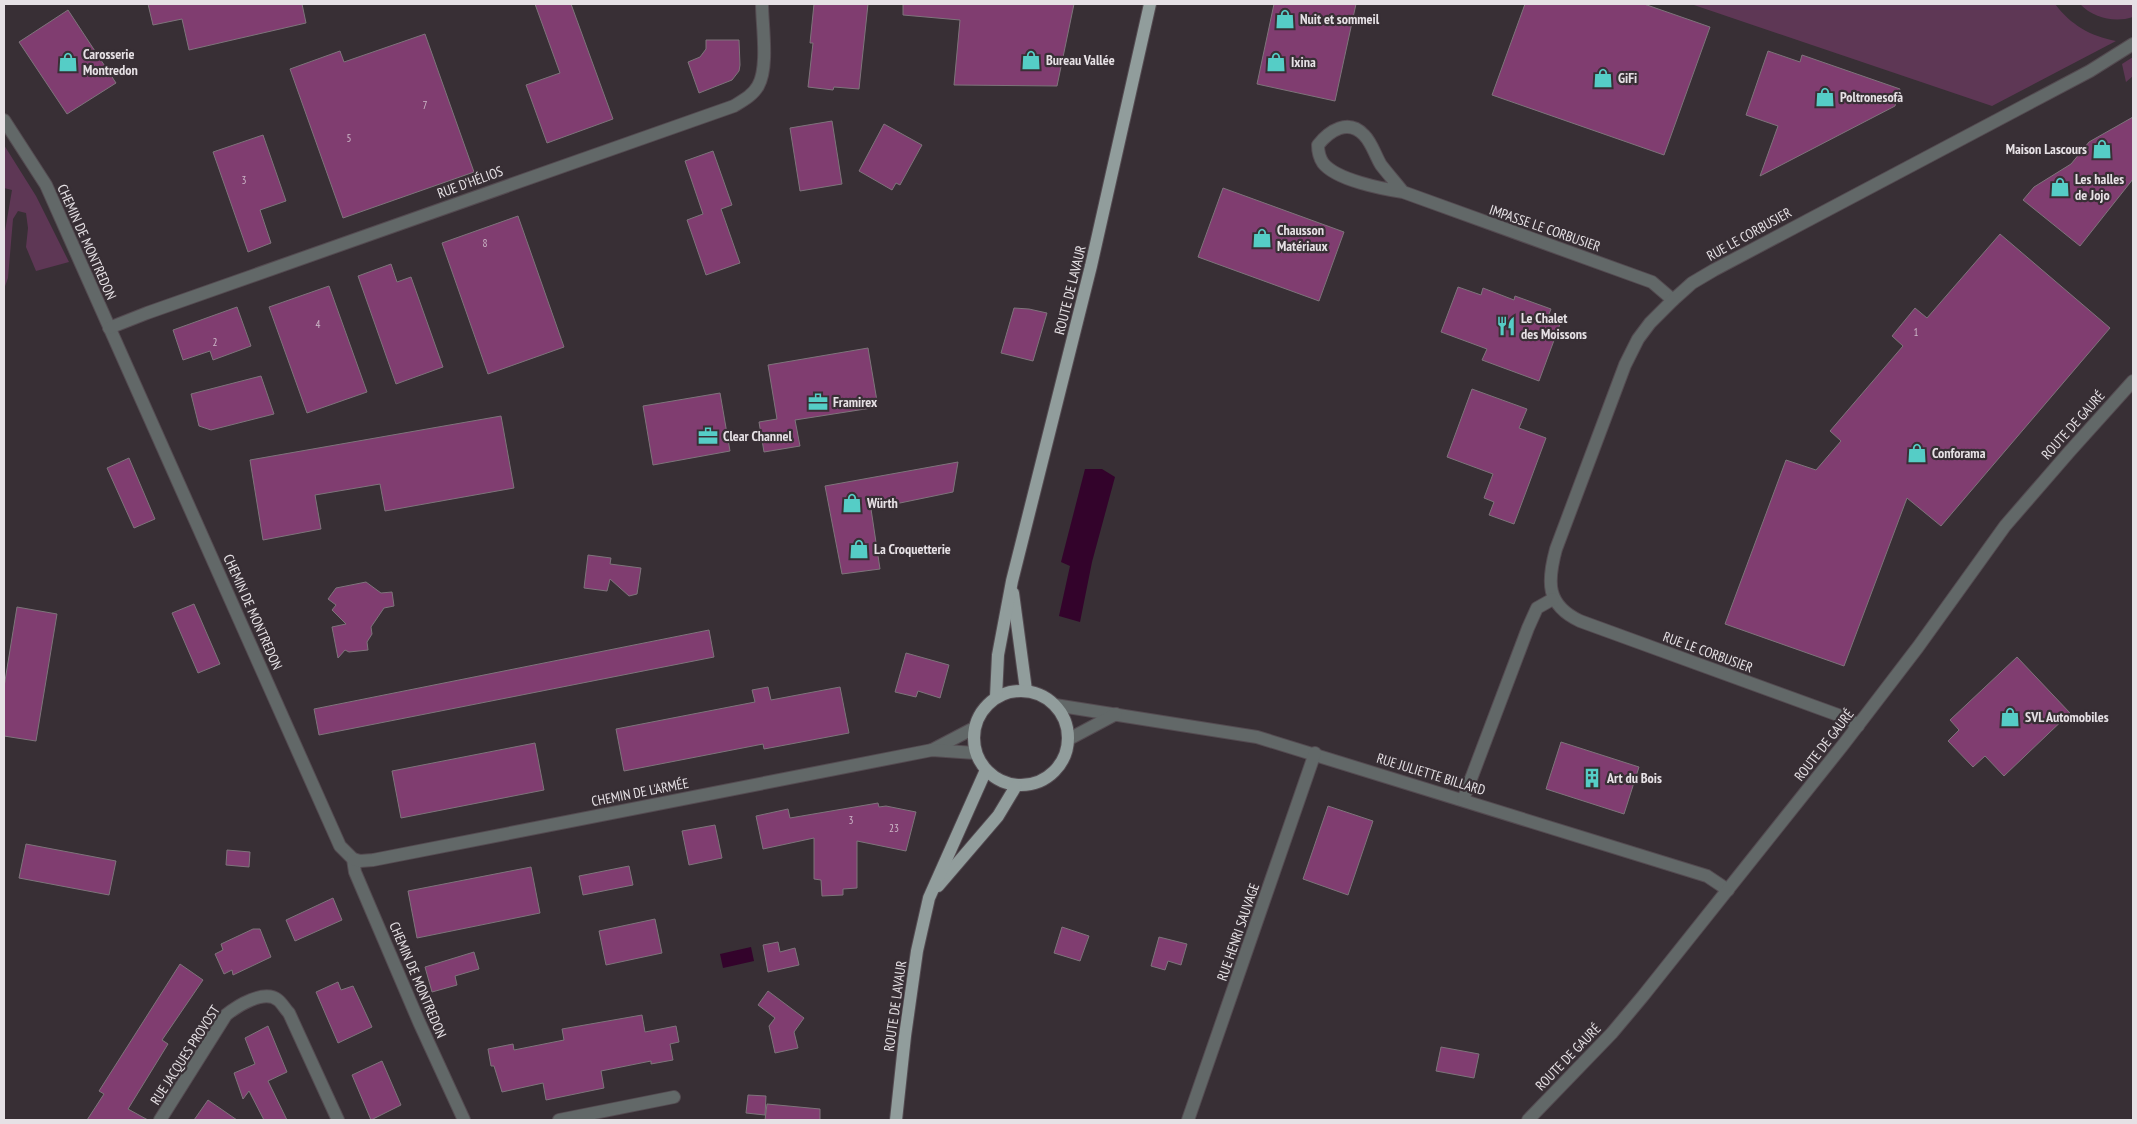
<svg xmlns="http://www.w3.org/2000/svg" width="2137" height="1124" font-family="'PT Sans Narrow',sans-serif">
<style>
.green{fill:#5e3755}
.water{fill:#33032b}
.building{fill:#803d70;stroke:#7e747b}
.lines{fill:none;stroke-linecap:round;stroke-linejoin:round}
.street-casing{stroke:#544b51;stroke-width:14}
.primary-casing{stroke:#544b51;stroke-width:14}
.street{stroke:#626868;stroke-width:12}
.primary{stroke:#919d9c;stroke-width:12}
.labels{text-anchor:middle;stroke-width:4.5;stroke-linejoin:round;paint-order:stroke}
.number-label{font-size:11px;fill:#ccb8c8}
.poi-label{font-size:14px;font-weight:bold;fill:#e6e1e5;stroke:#382f35;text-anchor:start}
.street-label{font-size:14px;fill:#e6e1e5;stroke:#382f35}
</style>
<rect width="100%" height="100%" fill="#382f35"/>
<g class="green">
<path d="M1691 4H2055C2071 25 2090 36 2116 41L1992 106Z"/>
<path d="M2080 4H2133V17C2115 23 2093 18 2080 4Z"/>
<path d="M2133 57V76L2126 82 2122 64Z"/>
<path d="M4 145 36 196 69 262 36 271 26 247 28 228 26 213 18 211 13 219 8 278 4 289V237L12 190 4 188Z"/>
</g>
<g class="water">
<path d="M1085 469H1102L1115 477 1092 562 1080 622 1059 616 1070 566 1061 562Z"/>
<path d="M751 947 754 961 723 968 720 954Z"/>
</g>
<g class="building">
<path d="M148 4H302L306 23 189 50 182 19 153 25Z"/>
<path d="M535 4H571L613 119 547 143 526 85 560 73Z"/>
<path d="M814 4H868L859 89 834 87 833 90 808 87 813 43H810Z"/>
<path d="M903 4H1074L1057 86 954 85 960 20 903 15Z"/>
<path d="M1274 4H1356L1335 101 1257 84Z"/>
<path d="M1525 4H1644L1710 27 1664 155 1492 95Z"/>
<path d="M68 10 116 83 67 114 19 42Z"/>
<path d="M425 34 474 172 343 218 290 69 340 51 344 62Z"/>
<path d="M706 40H739L740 65 739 71 732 80 699 93 688 62 700 57 706 49Z"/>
<path d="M1768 51 1800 62 1802 55 1900 89 1895 106 1760 176 1778 126 1746 115Z"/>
<path d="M2133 117V179L2080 246 2023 200 2034 187 2071 164 2089 142Z"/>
<path d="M832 121 842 184 800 191 790 128Z"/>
<path d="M884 124 922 145 900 185 896 183 892 190 859 171Z"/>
<path d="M263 135 286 201 260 210 271 243 248 252 213 152Z"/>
<path d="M713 151 732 205 721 209 740 263 706 275 687 220 703 214 685 161Z"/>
<path d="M1223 188 1344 232 1319 301 1198 257Z"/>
<path d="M518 216 564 347 488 374 442 243Z"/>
<path d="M2000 234 2110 328 1941 526 1907 498 1844 666 1725 624 1786 460 1816 470 1841 441 1830 431 1903 346 1892 336 1915 308 1927 318Z"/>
<path d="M391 264 397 282 411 277 443 367 396 384 358 276Z"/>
<path d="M329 286 367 392 307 413 269 307Z"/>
<path d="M1458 287 1481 295 1483 288 1514 300 1515 296 1551 309 1547 319 1560 324 1539 381 1482 360 1487 349 1441 332Z"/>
<path d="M237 307 251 346 213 360 210 351 183 360 173 330Z"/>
<path d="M1014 308 1029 309 1047 313 1033 361 1001 353Z"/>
<path d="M868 348 878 407 795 420 800 446 764 452 759 422 777 419 768 365Z"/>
<path d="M261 376 274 414 211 430 199 426 191 394Z"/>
<path d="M1472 389 1527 409 1519 428 1546 438 1514 524 1489 515 1494 502 1484 498 1493 474 1447 457Z"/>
<path d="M720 393 730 451 653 465 643 406Z"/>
<path d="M501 416 514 488 385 511 380 484 315 495 321 529 263 540 250 460Z"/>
<path d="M129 458 155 519 134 528 107 468Z"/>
<path d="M958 462 953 492 871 509 880 569 842 574 825 486Z"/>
<path d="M588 555 611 558 610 564 641 568 637 594 629 596 610 579 607 591 584 588Z"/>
<path d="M366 582 381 593 392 592 394 606 384 608 371 627 372 634 367 642 368 650 349 652 345 650 338 658 332 627 346 624 332 610 336 605 328 599 336 588Z"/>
<path d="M194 604 220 664 198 673 172 613Z"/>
<path d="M17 607 57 614 36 741 4 736V687Z"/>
<path d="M709 630 714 657 319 735 314 709Z"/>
<path d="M906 653 949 665 940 698 918 691 916 697 895 692Z"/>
<path d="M2017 657 2070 713 2004 776 1985 756 1973 767 1948 741 1959 730 1950 720Z"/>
<path d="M768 687 771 700 840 687 849 733 764 749 763 744 624 771 616 729 755 702 752 690Z"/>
<path d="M1561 742 1639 767 1624 814 1546 789Z"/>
<path d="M535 743 544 790 401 818 392 771Z"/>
<path d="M878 803 879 807 886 806 916 812 906 851 857 841V888L843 889V895L822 896 821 880 814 879V838L763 849 756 816 788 809 790 818Z"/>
<path d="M1328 806 1373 821 1348 895 1303 879Z"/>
<path d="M715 825 722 858 689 865 682 831Z"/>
<path d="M26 844 116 861 109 895 19 878Z"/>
<path d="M227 850 250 852 249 867 226 865Z"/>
<path d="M629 866 633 885 583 895 579 876Z"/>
<path d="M531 867 540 913 417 938 408 891Z"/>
<path d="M333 898 342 920 295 941 286 920Z"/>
<path d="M655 919 662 953 606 965 599 931Z"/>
<path d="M1062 927 1089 936 1080 961 1054 953Z"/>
<path d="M253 929H260L271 957 233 975 232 970 224 974 215 954 223 950 221 944Z"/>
<path d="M1159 937 1187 944 1181 965 1168 961 1165 970 1151 966Z"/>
<path d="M778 942 780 952 795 948 799 965 768 972 763 945Z"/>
<path d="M474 952 479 969 455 976 457 985 432 992 425 967Z"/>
<path d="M180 964 203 980 162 1040 168 1044 128 1109 148 1120H87L104 1094 99 1091Z"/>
<path d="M338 982 341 990 353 986 372 1027 338 1043 316 992Z"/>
<path d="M768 991 804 1018 794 1032 798 1048 775 1053 769 1026 775 1018 758 1005Z"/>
<path d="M642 1015 645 1032 676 1026 679 1042 670 1044 673 1060 651 1064V1061L601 1071 604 1088 546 1100 543 1083 502 1092 494 1066H491L488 1049 513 1044 514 1050 564 1040 562 1029Z"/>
<path d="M268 1026 287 1072 268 1081 287 1120H264L249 1091 243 1099 234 1073 255 1064 245 1038Z"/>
<path d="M1441 1047 1479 1054 1474 1078 1436 1071Z"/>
<path d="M382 1061 401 1105 371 1120 352 1075Z"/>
<path d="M748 1095 766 1096 765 1115 746 1113Z"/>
<path d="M208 1100 237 1120H194Z"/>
<path d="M767 1104 820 1109V1120H765Z"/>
</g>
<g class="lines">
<defs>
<g id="street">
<path d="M4 120 46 185 340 846 353 859 355 872 419 1022 464 1120"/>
<path d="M1403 192C1383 189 1336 180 1323 163 1319 157 1318 152 1318 145 1329 131 1348 118 1364 135 1372 143 1375 155 1381 165 1388 174 1396 183 1403 192L1652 282 1673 300"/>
<path d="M109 328 147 313 734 106C744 100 753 95 758 86 769 67 762 25 762 4"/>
<path d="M1055 705 1257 737 1707 876 1728 890"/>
<path d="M1858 726 1849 719 1580 621C1546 605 1547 582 1556 549L1625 365 1638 339 1650 323 1673 300 1692 283 1714 270 2090 71 2133 44"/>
<path d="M1069 739 1116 714"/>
<path d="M932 750 974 728"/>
<path d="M1463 800 1528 628 1537 608 1553 599"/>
<path d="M353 859 360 861 373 860 932 750 975 753"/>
<path d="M160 1120 226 1015C237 1006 264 989 278 1000 282 1003 285 1009 289 1013L338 1120"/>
<path d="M559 1120 674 1097"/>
<path d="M1188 1120 1315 753"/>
<path d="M1528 1120 1612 1033 1643 996 1843 745 1918 647 2005 526 2070 451 2133 381"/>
</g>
<g id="primary">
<path d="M1013 593 1026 690"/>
<circle cx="1021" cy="738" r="47"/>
<path d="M996 697 998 655 1012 581 1091 266 1150 4"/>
<path d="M938 886 998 816 1016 786"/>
<path d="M896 1120 905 1036 917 951 929 898 986 770"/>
</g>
</defs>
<use href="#street" class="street-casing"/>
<use href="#primary" class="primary-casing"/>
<use href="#street" class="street"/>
<use href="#primary" class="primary"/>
</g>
<defs>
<symbol id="shop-bare" viewBox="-9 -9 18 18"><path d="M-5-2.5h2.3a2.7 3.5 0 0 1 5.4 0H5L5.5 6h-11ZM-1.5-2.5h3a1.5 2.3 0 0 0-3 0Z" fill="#55cdc6" stroke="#382f35" stroke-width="2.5" paint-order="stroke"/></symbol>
<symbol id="restaurant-bare" viewBox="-9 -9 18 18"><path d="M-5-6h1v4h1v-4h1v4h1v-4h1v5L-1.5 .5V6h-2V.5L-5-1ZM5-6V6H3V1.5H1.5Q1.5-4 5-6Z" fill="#55cdc6" stroke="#382f35" stroke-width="2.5" paint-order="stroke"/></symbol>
<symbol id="office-bare" viewBox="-9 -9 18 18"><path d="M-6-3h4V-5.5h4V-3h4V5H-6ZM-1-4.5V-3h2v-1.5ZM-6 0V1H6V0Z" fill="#55cdc6" stroke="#382f35" stroke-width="2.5" paint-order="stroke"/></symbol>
<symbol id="building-bare" viewBox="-9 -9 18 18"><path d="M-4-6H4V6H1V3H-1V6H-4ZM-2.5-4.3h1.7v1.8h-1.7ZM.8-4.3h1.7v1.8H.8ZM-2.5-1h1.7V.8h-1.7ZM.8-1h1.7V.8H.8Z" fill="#55cdc6" stroke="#382f35" stroke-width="2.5" paint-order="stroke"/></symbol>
</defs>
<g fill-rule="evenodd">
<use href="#shop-bare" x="1271" y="5" width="28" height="28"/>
<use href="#shop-bare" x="1017" y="46" width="28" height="28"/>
<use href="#shop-bare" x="54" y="48" width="28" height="28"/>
<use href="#shop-bare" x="1262" y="48" width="28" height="28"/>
<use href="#shop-bare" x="1589" y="64" width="28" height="28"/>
<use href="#shop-bare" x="1811" y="83" width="28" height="28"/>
<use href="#shop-bare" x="2088" y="135" width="28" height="28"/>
<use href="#shop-bare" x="2046" y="173" width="28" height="28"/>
<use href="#shop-bare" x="1248" y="224" width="28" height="28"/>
<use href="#restaurant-bare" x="1492" y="312" width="28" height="28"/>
<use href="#office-bare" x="804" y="388" width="28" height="28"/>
<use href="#office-bare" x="694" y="422" width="28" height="28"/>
<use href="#shop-bare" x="1903" y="439" width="28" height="28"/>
<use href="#shop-bare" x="838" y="489" width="28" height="28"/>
<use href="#shop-bare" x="845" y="535" width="28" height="28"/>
<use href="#shop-bare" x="1996" y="703" width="28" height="28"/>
<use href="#building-bare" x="1578" y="764" width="28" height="28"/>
</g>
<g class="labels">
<g class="number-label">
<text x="425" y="109">7</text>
<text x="349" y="142">5</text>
<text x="244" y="184">3</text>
<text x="485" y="247">8</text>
<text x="318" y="328">4</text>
<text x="1916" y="336">1</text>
<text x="215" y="346">2</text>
<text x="851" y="824">3</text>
<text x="894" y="832">23</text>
</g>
<g class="poi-label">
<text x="1300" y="24">Nuit et sommeil</text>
<text x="83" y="59">Carosserie<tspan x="83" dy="16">Montredon</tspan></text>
<text x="1046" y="65">Bureau Vallée</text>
<text x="1291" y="67">Ixina</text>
<text x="1618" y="83">GiFi</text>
<text x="1840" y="102">Poltronesofà</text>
<text x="2087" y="154" text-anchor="end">Maison Lascours</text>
<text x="2075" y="184">Les halles<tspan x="2075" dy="16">de Jojo</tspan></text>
<text x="1277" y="235">Chausson<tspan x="1277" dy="16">Matériaux</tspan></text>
<text x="1521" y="323">Le Chalet<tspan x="1521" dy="16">des Moissons</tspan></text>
<text x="833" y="407">Framirex</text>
<text x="723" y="441">Clear Channel</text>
<text x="1932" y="458">Conforama</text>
<text x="867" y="508">Würth</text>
<text x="874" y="554">La Croquetterie</text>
<text x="2025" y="722">SVL Automobiles</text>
<text x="1607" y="783">Art du Bois</text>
</g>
<g class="street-label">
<text transform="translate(470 182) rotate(-20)" y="5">RUE D'HÉLIOS</text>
<text transform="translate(1545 228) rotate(19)" y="5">IMPASSE LE CORBUSIER</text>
<text transform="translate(1749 234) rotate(-29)" y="5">RUE LE CORBUSIER</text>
<text transform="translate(87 242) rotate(66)" y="5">CHEMIN DE MONTREDON</text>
<text transform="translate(1070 290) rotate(-76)" y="5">ROUTE DE LAVAUR</text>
<text transform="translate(2073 425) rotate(-48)" y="5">ROUTE DE GAURÉ</text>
<text transform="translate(253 612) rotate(66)" y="5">CHEMIN DE MONTREDON</text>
<text transform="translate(1708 652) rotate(20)" y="5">RUE LE CORBUSIER</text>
<text transform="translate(1824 745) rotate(-52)" y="5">ROUTE DE GAURÉ</text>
<text transform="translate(1431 774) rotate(17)" y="5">RUE JULIETTE BILLARD</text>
<text transform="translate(640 792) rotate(-11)" y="5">CHEMIN DE L'ARMÉE</text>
<text transform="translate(1238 932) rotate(-71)" y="5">RUE HENRI SAUVAGE</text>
<text transform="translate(418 980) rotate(67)" y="5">CHEMIN DE MONTREDON</text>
<text transform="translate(895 1006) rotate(-82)" y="5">ROUTE DE LAVAUR</text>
<text transform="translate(185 1055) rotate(-57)" y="5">RUE JACQUES PROVOST</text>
<text transform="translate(1568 1057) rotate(-46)" y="5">ROUTE DE GAURÉ</text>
</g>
</g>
<rect width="2137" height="1124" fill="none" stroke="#e6e1e5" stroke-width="10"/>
</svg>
